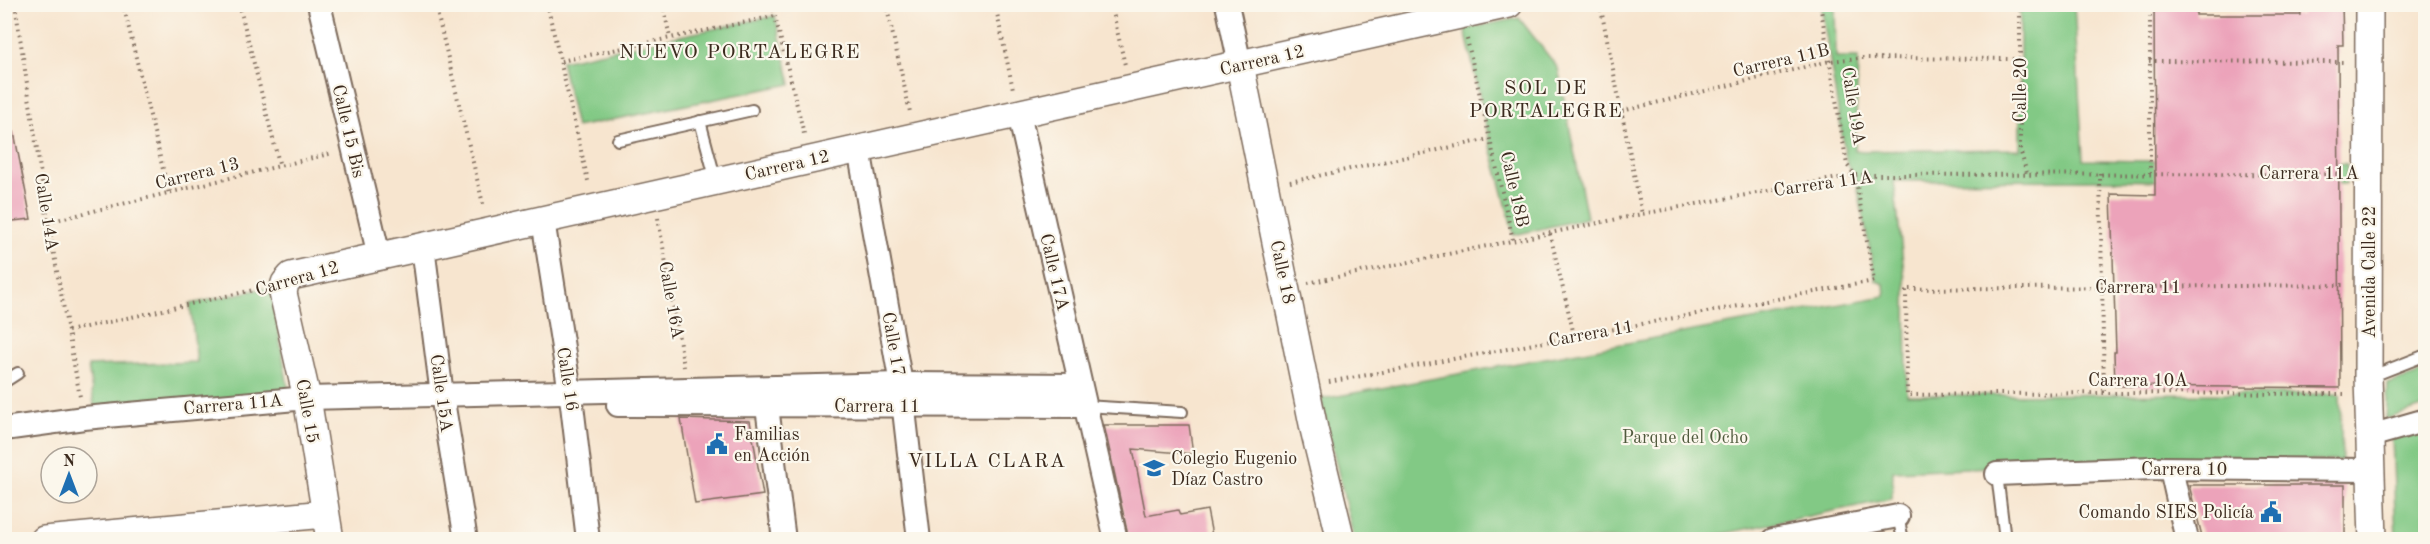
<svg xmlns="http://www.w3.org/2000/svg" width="2430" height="544" font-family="'Old Standard TT',serif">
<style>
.green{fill:#82c985;stroke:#5e7a52;stroke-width:1.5}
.building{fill:#eca3ba}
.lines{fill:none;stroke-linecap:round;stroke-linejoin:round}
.service-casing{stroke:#7d6b5c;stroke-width:14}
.minor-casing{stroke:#7d6b5c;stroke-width:26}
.tertiary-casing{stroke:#7d6b5c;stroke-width:30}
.path{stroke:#7d6b5c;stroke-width:4;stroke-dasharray:1.5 4.5;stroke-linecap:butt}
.service{stroke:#fff;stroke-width:10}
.minor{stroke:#fff;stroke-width:22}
.tertiary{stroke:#fff;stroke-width:27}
.labels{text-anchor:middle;stroke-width:4.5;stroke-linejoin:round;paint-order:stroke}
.street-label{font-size:18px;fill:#3b2a1e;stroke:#fbf7ec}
.poi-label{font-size:18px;fill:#3b2a1e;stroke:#fbf7ec;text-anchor:start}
.park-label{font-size:18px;fill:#505a3d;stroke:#fbf7ec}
.neighbourhood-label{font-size:20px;letter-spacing:1.5px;fill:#3b2a1e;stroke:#fbf7ec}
</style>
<rect width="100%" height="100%" fill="#fbf7ec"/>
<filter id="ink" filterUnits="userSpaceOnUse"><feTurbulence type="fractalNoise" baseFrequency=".0167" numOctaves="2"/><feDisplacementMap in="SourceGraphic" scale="12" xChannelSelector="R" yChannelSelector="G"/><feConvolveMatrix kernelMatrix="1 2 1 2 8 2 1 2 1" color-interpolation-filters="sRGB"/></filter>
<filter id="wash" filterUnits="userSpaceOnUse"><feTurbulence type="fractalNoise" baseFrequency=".008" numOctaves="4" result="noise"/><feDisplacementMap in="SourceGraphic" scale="24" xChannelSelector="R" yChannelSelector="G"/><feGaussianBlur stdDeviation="1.35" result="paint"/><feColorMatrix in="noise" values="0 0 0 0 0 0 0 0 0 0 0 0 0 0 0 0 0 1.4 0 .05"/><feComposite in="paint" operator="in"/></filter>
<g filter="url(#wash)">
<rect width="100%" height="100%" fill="#f7e5cf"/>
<g class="green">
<path d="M2074 4 2083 160 2347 164 2346 184 2100 180 1894 181 1906 289 1907 395 2340 394 2342 461 2172 460 1893 471 1892 499 1697 539H1354L1321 399 1885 296 1884 284 1876 281 1855 175 1847 165 1821 5H1835L1836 58H1858L1855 151 2020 149V5Z"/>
<path d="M775 16 791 84 576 127 561 61Z"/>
<path d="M1519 18 1558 68 1587 218 1514 235 1489 139 1465 29Z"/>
<path d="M271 287 290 399 96 417 88 366 197 362 190 304Z"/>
<path d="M2425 372V406L2386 419 2388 384Z"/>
<path d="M2425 426V539H2396L2392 436Z"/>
</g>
<g id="blocks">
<g class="building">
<path d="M2154 4H2196V15H2301L2300 4H2342L2343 45H2338L2340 388 2115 386 2114 352H2116L2111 194 2155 195Z"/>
<path d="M14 132 31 219 4 222V133Z"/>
<path d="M681 419 750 421 763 495 695 504Z"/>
<path d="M1104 425H1189L1193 454 1133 449 1146 516 1178 510 1180 515 1207 510 1213 540H1129Z"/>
<path d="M2189 485H2345V540H2203Z"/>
</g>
</g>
</g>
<g filter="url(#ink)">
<use href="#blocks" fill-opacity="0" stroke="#7d6b5c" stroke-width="1.5"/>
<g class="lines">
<defs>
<g id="service">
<path d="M700 121 716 181"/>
<path d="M618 140 752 110"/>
<path d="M2370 377 2426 355"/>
<path d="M4 382 18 373"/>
<path d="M1085 406 1182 412"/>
<path d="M1997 474 2005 540"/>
<path d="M1898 516 1903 540"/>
</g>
<g id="minor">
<path d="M319 4 379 256"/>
<path d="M1227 4 1240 65"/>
<path d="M1019 114 1116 540"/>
<path d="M859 149 901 384 919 540"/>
<path d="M543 220 572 405 588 540"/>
<path d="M423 247 442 395 466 540"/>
<path d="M765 391 784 540"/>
<path d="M618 405 1085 406"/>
<path d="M4 429 84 418 307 398 901 384 1080 385"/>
<path d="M2370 436 2426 420"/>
<path d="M2171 469 2187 540"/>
<path d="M1997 474 2154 468 2370 470"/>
<path d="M1773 540 1898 516"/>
</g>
<g id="tertiary">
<path d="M2369 4 2368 377 2373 540"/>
<path d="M1240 65 1314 429 1341 540"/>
<path d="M44 540 325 514"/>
<path d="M330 540 307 398 283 293 285 283 291 276 1509 4"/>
</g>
</defs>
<use href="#service" class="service-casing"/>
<use href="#minor" class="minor-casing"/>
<use href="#tertiary" class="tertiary-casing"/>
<g class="path">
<path d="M15 4 48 222 80 397"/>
<path d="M123 4 169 194"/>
<path d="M239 4 280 167"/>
<path d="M435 4 484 208"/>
<path d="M547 4 589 185"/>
<path d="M663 4 670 38"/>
<path d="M772 4 805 138"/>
<path d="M886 4 910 112"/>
<path d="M995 4 1013 89"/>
<path d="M1111 4 1125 65"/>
<path d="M1600 4 1642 214"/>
<path d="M2020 4V149L2027 174"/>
<path d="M2150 4V173"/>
<path d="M1467 39 1513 240"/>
<path d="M561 61 775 16"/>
<path d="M2149 61 2344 62"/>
<path d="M1622 111 1830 61 1858 58 2020 59"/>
<path d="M2100 173 2104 393"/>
<path d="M1290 182 1489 139"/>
<path d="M658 218 684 367"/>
<path d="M48 222 333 153"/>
<path d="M1550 234 1574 335"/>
<path d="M1308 283 1642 214 1855 175 2343 174"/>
<path d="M68 331 258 289"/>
<path d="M1329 382 1874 281 1855 175 1847 165 1820 4"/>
<path d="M2344 394 2104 393 1907 395 1906 289 2344 285"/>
</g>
<use href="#service" class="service"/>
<use href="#minor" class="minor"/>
<use href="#tertiary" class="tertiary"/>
</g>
</g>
<defs>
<symbol id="civic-bare" viewBox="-9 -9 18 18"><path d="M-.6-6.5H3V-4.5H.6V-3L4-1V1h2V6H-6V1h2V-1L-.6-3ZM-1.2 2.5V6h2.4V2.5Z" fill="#1f6fb2" stroke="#fbf7ec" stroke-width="2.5" paint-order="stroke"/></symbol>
<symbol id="school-bare" viewBox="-9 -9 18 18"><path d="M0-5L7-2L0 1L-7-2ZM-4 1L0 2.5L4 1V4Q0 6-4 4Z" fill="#1f6fb2" stroke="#fbf7ec" stroke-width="2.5" paint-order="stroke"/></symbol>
</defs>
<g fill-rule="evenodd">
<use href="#civic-bare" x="702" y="429" width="30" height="30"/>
<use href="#school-bare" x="1139" y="453" width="30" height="30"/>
<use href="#civic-bare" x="2256" y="497" width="30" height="30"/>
</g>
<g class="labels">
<g class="street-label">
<text transform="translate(1262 60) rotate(-13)" y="6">Carrera 12</text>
<text transform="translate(1781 60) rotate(-13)" y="6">Carrera 11B</text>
<text transform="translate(2020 90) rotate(-90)" y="6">Calle 20</text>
<text transform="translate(1854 106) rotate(81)" y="6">Calle 19A</text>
<text transform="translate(349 131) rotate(77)" y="6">Calle 15 Bis</text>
<text transform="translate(787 165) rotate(-13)" y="6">Carrera 12</text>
<text transform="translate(197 173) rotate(-14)" y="6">Carrera 13</text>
<text x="2309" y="179">Carrera 11A</text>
<text transform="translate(1823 183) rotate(-8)" y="6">Carrera 11A</text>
<text transform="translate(1515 189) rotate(77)" y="6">Calle 18B</text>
<text transform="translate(47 212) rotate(81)" y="6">Calle 14A</text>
<text transform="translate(1055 272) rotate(77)" y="6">Calle 17A</text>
<text transform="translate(1283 272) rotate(78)" y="6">Calle 18</text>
<text transform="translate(2369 272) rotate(-90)" y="6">Avenida Calle 22</text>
<text transform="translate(297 278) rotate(-16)" y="6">Carrera 12</text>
<text x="2138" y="293">Carrera 11</text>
<text transform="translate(672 300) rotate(80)" y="6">Calle 16A</text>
<text transform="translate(1591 333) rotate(-10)" y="6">Carrera 11</text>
<text transform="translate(894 344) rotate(80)" y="6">Calle 17</text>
<text transform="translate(568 379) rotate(81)" y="6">Calle 16</text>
<text x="2138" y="386">Carrera 10A</text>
<text transform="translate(442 393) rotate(82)" y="6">Calle 15A</text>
<text transform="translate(233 404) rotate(-5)" y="6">Carrera 11A</text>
<text x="877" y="412">Carrera 11</text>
<text transform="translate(308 411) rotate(80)" y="6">Calle 15</text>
<text x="2184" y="475">Carrera 10</text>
</g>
<g class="poi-label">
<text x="734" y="440">Familias<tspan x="734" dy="21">en Acción</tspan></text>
<text x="1171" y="464">Colegio Eugenio<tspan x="1171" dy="21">Díaz Castro</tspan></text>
<text x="2254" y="518" text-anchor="end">Comando SIES Policía</text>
</g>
<g class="park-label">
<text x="1685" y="443">Parque del Ocho</text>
</g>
<g class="neighbourhood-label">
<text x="740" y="58">NUEVO PORTALEGRE</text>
<text x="1546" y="94">SOL DE<tspan x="1546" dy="23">PORTALEGRE</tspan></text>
<text x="987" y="467">VILLA CLARA</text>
</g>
</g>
<rect width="2430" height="544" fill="none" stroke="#fbf7ec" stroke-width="24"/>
<g transform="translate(69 475)"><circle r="28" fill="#fbf7ec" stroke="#aea59a" stroke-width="1.5"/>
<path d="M0-4.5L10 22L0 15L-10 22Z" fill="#1f6fb2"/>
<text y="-9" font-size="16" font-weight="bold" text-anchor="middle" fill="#3b2a1e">N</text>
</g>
</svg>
